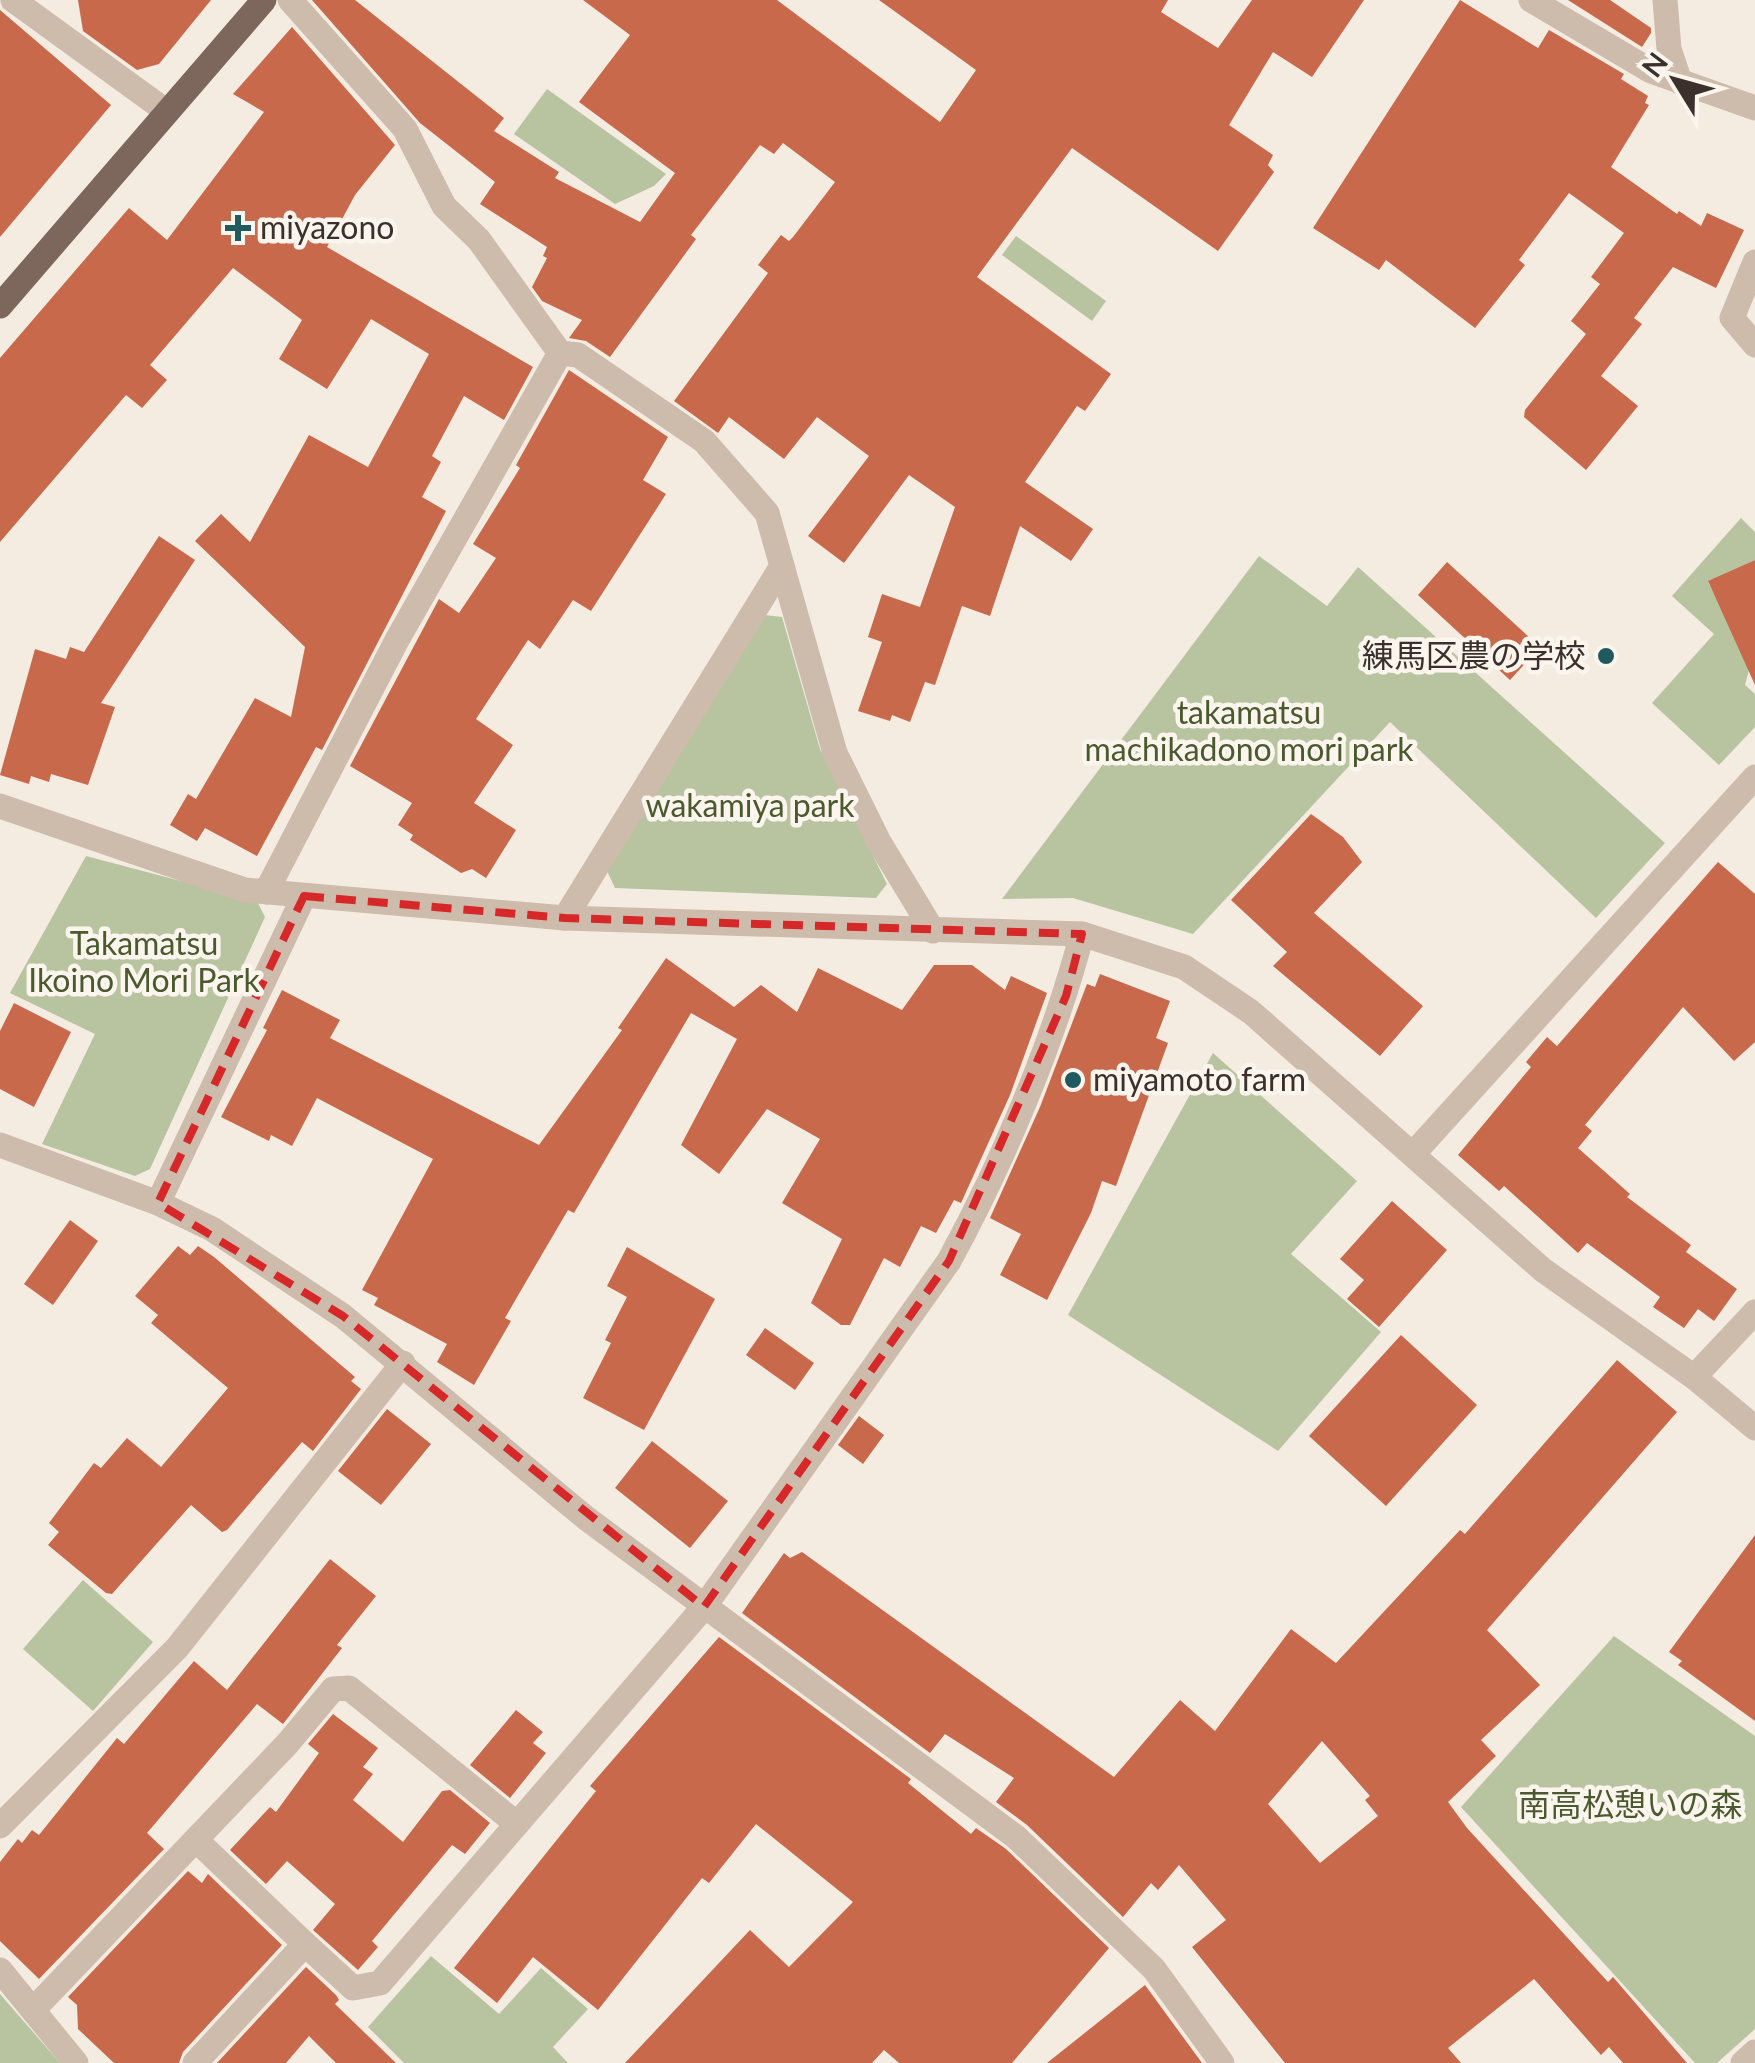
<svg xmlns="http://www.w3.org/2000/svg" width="1755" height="2063" font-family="Lato,'Noto Sans JP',sans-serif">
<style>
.green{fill:#b8c4a0}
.building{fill:#c8694b;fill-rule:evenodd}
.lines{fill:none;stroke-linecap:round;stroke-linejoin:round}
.minor{stroke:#cdbbac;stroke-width:25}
.major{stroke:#7d675c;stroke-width:25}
.marked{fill:none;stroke:#d62828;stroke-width:8;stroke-dasharray:20 12;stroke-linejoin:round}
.poi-dot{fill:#1f5a5e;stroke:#fbf5ee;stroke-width:4}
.labels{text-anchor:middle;stroke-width:9;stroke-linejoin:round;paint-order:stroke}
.poi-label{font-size:32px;fill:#3b302b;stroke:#fbf5ee;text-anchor:start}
.park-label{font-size:32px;fill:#4a5a2e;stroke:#fbf5ee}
</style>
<rect width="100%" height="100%" fill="#f4ebe1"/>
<g class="green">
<path d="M547 89 666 174 654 186 615 204 514 134Z"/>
<path d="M1016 236 1106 301 1092 321 1002 255Z"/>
<path d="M1741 518 1755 532V560L1708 582 1750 666 1745 685 1755 694V727L1719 765 1652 703 1714 634 1672 596Z"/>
<path d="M1259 556 1327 606 1358 567 1665 843 1596 918 1390 722 1193 934 1073 898 1002 899Z"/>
<path d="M765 615 782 617 820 749 887 884 876 898 615 888 607 871Z"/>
<path d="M86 856 257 901 265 917 150 1169 135 1176 42 1144 95 1034 10 993Z"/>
<path d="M1213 1053 1357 1181 1291 1254 1381 1332 1278 1451 1068 1315Z"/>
<path d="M83 1580 153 1642 93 1711 23 1649Z"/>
<path d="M1614 1636 1755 1736V2029L1717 2063H1695L1461 1807Z"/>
<path d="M431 1956 499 2014 541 1968 588 2009 553 2047 568 2063H404L368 2027Z"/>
<path d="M0 1994 60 2063H0Z"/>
</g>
<g class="building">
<path d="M78 0H211L159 64 137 70 83 31Z"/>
<path d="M312 0H355L504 118 494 131 559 172 555 178 640 222 675 173 579 102 630 35 583 0H777L940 122 976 70 879 0H1168L1161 12 1218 48 1252 0H1364L1312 77 1273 52 1229 125 1273 155 1268 165 1274 172 1218 251 1072 148 977 277 1111 374 1085 411 1077 406 1025 482 1093 529 1071 561 1020 526 990 616 962 606 935 685 925 682 910 722 892 715 890 721 858 711 882 642 868 637 882 594 920 607 955 507 909 475 844 563 808 536 869 456 817 417 784 459 729 417 718 433 674 401 768 273 758 265 781 235 789 241 793 237 835 182 783 143 774 154 760 145 691 235 696 239 610 357 586 341 569 338 582 320 542 301 532 287 547 258 543 256 547 247 480 204 495 182 420 123Z"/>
<path d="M1460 0 1538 48 1549 30 1624 74 1621 79 1648 96 1645 103 1649 105 1611 167 1677 214 1679 211 1701 226 1707 213 1744 230 1716 288 1673 267 1634 318 1642 324 1601 376 1638 406 1586 470 1524 417 1525 410 1586 334 1571 321 1600 284 1591 277 1624 233 1569 193 1519 260 1525 265 1475 328 1386 260 1379 270 1313 228Z"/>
<path d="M1568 0H1610L1651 28V33L1642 47Z"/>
<path d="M0 10 111 105 0 237Z"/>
<path d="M292 27 395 145 355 195 327 247 533 367 504 420 464 396 432 456 441 462 422 497 446 511 322 750 316 747 257 856 205 828 197 841 170 825 188 794 196 799 255 698 291 717 305 647 195 541 221 514 250 542 309 435 368 467 429 354 371 319 327 389 279 359 302 320 233 268 150 365 167 380 142 408 126 395 0 542V358L129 208 167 240 264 112 233 94Z"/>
<path d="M569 370 668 437 643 480 666 494 591 611 573 600 540 649 528 640 476 719 513 745 474 803 516 830 486 878 472 869 461 873 410 840 413 835 398 825 412 803 350 766 439 599 459 613 496 558 473 544 520 468 516 465Z"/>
<path d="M159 536 195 560 101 703 115 707 88 785 51 774 49 782 31 776 29 784 0 775 35 649 66 659 70 647 84 652Z"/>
<path d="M1755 560V685L1708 581Z"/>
<path d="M1447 562 1540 647 1510 680 1418 595Z"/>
<path d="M1311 814 1343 837 1362 862 1314 913 1423 1006 1380 1056 1273 966 1287 952 1231 900Z"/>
<path d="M1718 862 1755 894V1042L1734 1061 1683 1007 1585 1125 1592 1131 1578 1148 1630 1194 1627 1197 1691 1245 1686 1252 1737 1289 1714 1321 1698 1309 1684 1328 1653 1307 1660 1297 1587 1243 1578 1253 1504 1186 1499 1191 1458 1155 1531 1067 1526 1062 1547 1037 1557 1046Z"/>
<path d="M666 958 734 1007 761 985 797 1012 818 968 902 1010 934 965H972L1005 990 1011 976 1047 993 1010 1095 961 1203 954 1200 936 1233 921 1226 900 1267 884 1258 850 1325H841L811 1303 842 1239 782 1203 820 1139 767 1109 719 1174 681 1145 737 1039 691 1013 574 1213 568 1210 527 1280 505 1318 511 1321 474 1385 437 1362 447 1344 374 1305 378 1298 362 1290 433 1159 317 1098 292 1146 271 1135 269 1141 221 1117 267 1030 263 1028 282 990 340 1020 330 1038 539 1145 622 1030 618 1028Z"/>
<path d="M1100 974 1170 1001 1156 1038 1168 1043 1116 1186 1102 1181 1091 1213 1047 1300 1000 1275 1021 1234 990 1218 1040 1107 1087 984 1095 987Z"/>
<path d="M14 1003 71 1032 34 1107 0 1089V1031Z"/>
<path d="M1392 1201 1447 1250 1379 1327 1347 1299 1364 1280 1340 1259Z"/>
<path d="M70 1220 98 1241 53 1305 24 1284Z"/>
<path d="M178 1246 190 1255 198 1246 214 1257 355 1377 351 1381 361 1389 313 1451 302 1442 227 1530 222 1532 191 1505 112 1594 106 1593 48 1545 59 1532 49 1523 94 1463 101 1468 127 1438 161 1467 228 1388 151 1323 158 1315 135 1296Z"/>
<path d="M627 1247 715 1299 644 1430 583 1398 611 1343 605 1340 627 1297 607 1286Z"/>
<path d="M765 1328 814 1363 795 1390 746 1355Z"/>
<path d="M1401 1335 1477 1405 1386 1506 1309 1436Z"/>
<path d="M1617 1360 1677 1412 1487 1630 1540 1685 1481 1740 1496 1756 1448 1802 1467 1828 1608 1982 1613 1977 1687 2063H1623L1609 2047 1601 2055 1534 1979 1448 2048 1461 2063H1285L1192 1947 1226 1920 1179 1865 1158 1890 1151 1883 1123 1917 1027 1825 996 1802 1014 1778 945 1734 930 1753 742 1613 784 1553 790 1558 802 1552 1114 1777 1180 1700 1215 1731 1291 1629 1336 1663 1460 1530 1465 1534ZM1322 1741 1370 1796 1365 1800 1378 1816 1320 1863 1268 1804Z"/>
<path d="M387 1409 431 1444 381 1505 338 1471Z"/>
<path d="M859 1416 884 1435 863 1464 838 1445Z"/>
<path d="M652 1441 728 1501 690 1548 615 1488Z"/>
<path d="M1755 1535V1721L1678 1665 1682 1661 1669 1652Z"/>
<path d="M330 1559 376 1596 337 1645 342 1648 283 1724 257 1704 147 1833 164 1849 39 1979 0 1941V1862L18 1839 22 1843 32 1830 39 1835 117 1738 124 1744 194 1661 227 1690Z"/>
<path d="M719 1637 911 1779 908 1783 971 1834 976 1828 1006 1849 1109 1948 1012 2063H899L884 2050 872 2063H625L750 1930 789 1967 853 1902 756 1824 709 1883 702 1878 598 2010 533 1957 497 2003 454 1968 596 1791 590 1786Z"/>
<path d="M516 1710 543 1732 533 1743 546 1753 510 1798 470 1765Z"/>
<path d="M333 1714 378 1748 363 1767 373 1774 353 1800 403 1842 442 1791 450 1790 490 1823 465 1854 452 1845 372 1941 378 1947 358 1970 313 1930 335 1904 287 1861 266 1884 230 1850 270 1807 276 1812 319 1753 308 1744Z"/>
<path d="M188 1871 202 1883 208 1874 282 1945 183 2052 179 2063H114L78 2029 77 2005 68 1997Z"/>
<path d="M306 1967 336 1995 339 2000 335 2004 396 2063H336L309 2036 286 2063H217Z"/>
<path d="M1145 1985 1202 2063H1047Z"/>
</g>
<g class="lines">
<g class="minor">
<path d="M13 0 166 111"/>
<path d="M290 0 405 129 444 206 479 240 560 353 578 355 704 441 767 513 835 753 879 842 933 931"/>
<path d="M1531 0 1651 71 1755 108"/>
<path d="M1665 0 1669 49 1680 82"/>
<path d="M1755 262 1732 318 1755 345"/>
<path d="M0 806 245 890 565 918 1082 934 1184 967 1251 1012 1543 1270 1694 1377 1755 1428"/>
<path d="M266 892 397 640 560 353"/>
<path d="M565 918 782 566"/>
<path d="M0 1145 158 1203 212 1229 343 1316 586 1518 1016 1837 1154 1969 1222 2063"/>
<path d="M1413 1154 1755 777"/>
<path d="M158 1203 304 896"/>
<path d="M1694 1377 1755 1312"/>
<path d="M0 1826 177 1648 403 1363"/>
<path d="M196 1840 305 1944"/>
<path d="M0 1970 76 2063"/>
<path d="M33 2010 288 1743 333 1689 349 1688 517 1824"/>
<path d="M195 2063 305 1944 353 1988 380 1983 704 1607 949 1261C1002 1164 1054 1041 1082 934"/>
<path d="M1743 2063 1755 2052"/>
</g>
<path class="major" d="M0 306 264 0"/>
</g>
<path class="marked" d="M304 896 565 918 1082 934 1066 996 949 1261 704 1607 343 1316 158 1203Z"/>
<g class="poi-dot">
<path d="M233 213h10v10h10v10h-10v10h-10v-10h-10v-10h10z"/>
<circle cx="1606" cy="656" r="10"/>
<circle cx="1073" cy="1080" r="10"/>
</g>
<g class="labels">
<g class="poi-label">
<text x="260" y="239">miyazono</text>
<text x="1586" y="667" text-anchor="end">練馬区農の学校</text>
<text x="1093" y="1091">miyamoto farm</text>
</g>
<g class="park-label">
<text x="1249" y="724">takamatsu<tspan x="1249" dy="37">machikadono mori park</tspan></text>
<text x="750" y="817">wakamiya park</text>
<text x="144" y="955">Takamatsu<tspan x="144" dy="37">Ikoino Mori Park</tspan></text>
<text x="1630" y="1816">南高松憩いの森</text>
</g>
</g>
<g transform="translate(1675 80) rotate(307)" stroke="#fbf5ee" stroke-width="8" paint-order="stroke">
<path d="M0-8L18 38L0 25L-18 38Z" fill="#3b302b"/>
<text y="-15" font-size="28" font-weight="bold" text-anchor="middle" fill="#3b302b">N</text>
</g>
</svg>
